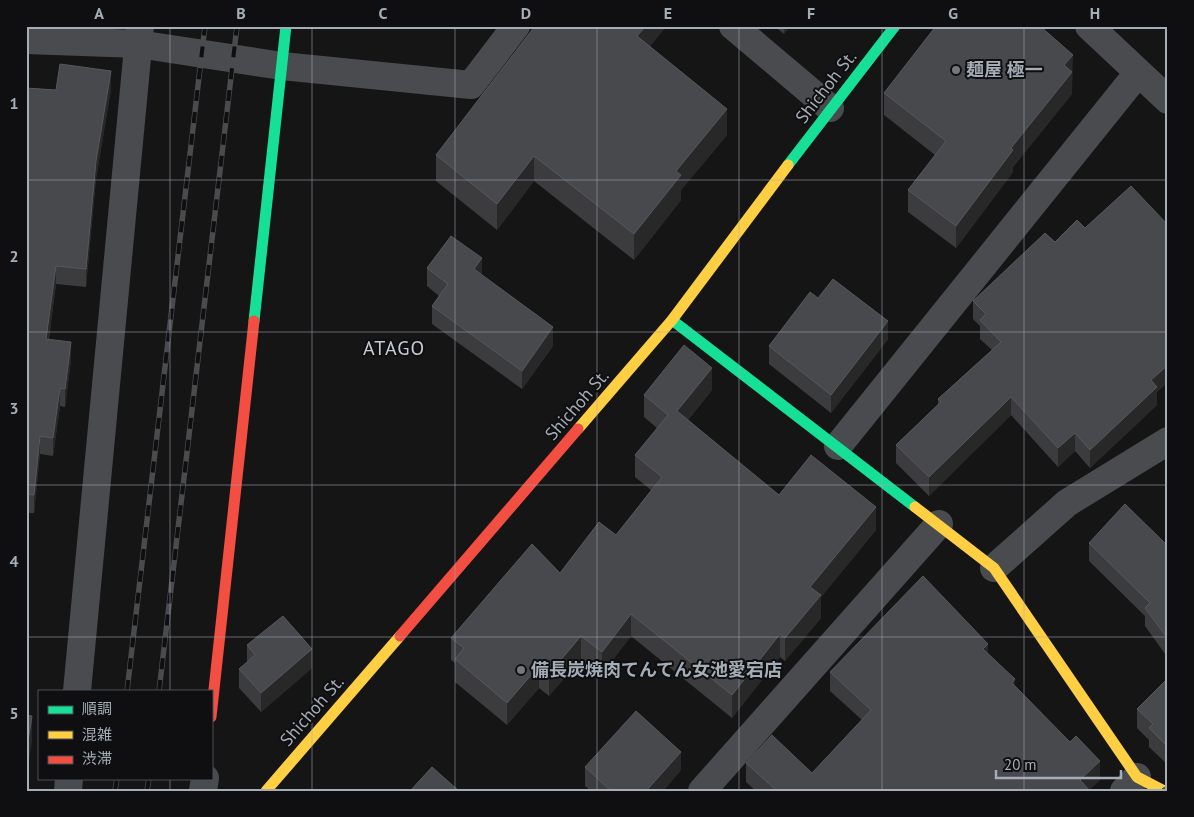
<svg xmlns="http://www.w3.org/2000/svg" width="1194" height="817" font-family="'PT Sans','Noto Sans JP',sans-serif">
<style>
.lines{fill:none;stroke-linecap:round;stroke-linejoin:round}
.street{stroke:#494b4e;stroke-width:28}
.fast{stroke:#16e098;stroke-width:11}
.slow{stroke:#ffcf43;stroke-width:11}
.jam{stroke:#f24e42;stroke-width:11}
.rail-casing{stroke:#494b4d;stroke-width:5.5}
.rail{stroke:#0f0f11;stroke-width:4;stroke-dasharray:11;stroke-linecap:butt}
.wall{fill:#3c3c3f}
.shaded-wall{fill:#282829}
.building{fill:#47494c;stroke:#56585c}
.grid{fill:none;stroke:#a5adb6;stroke-width:1;stroke-opacity:0.55}
.poi-dot{fill:#73787e;stroke:#0f0f11;stroke-width:2}
.labels{text-anchor:middle;stroke-width:4;stroke-linejoin:round;paint-order:stroke}
.poi-label{font-size:18px;font-weight:bold;fill:#a5adb6;stroke:#0f0f11;text-anchor:start}
.street-label{font-size:18px;fill:#a5adb6;stroke:#0f0f11}
.quarter-label{font-size:20px;letter-spacing:1px;fill:#c6ccd2;stroke:#0f0f11}
.neatline{fill:none;stroke:#a5adb6;stroke-width:2}
.grid-label{font-size:16px;text-anchor:middle;font-weight:bold;fill:#a5adb6}
</style>
<rect width="100%" height="100%" fill="#151515"/>
<g class="lines">
<g class="street">
<path d="M733 26 830 108"/>
<path d="M1089 26 1168 100"/>
<path d="M26 40 138 44 282 66 471 85 516 26"/>
<path d="M838 446 1138 73"/>
<path d="M994 568 1067 503 1168 441"/>
<path d="M77 691 140 26"/>
<path d="M68 791 69 778"/>
<path d="M203 791 205 778"/>
<path d="M702 791 939 524"/>
<path d="M1124 791 1137 777"/>
</g>
<g class="fast">
<path d="M788 165 895 26"/>
<path d="M672 320 915 507"/>
<path d="M254 321 286 26"/>
</g>
<g class="slow">
<path d="M578 429 672 320 788 165"/>
<path d="M915 507 994 568 1137 777 1164 791"/>
<path d="M266 791 400 636"/>
</g>
<g class="jam">
<path d="M400 636 578 429"/>
<path d="M211 717 254 321"/>
</g>
<defs>
<g id="rail">
<path d="M127 691 205 26"/>
<path d="M159 691 237 26"/>
<path d="M115 791 117 778"/>
<path d="M147 791 149 778"/>
</g>
</defs>
<use href="#rail" class="rail-casing"/>
<use href="#rail" class="rail"/>
</g>
<g class="wall">
<path d="M664 26V29L650 46 727 135 681 190V200L634 260 534 181 497 230 436 181V155Z"/>
<path d="M774 26H790L784 34Z"/>
<path d="M1073 77 1072 78V94L1013 167V172L956 248 908 212V190L935 155 884 115V93Z"/>
<path d="M26 88 56 90 111 89 96 179 86 287 56 284 49 339 71 360 65 407 60 406 53 456 40 454 34 513H26Z"/>
<path d="M427 268 482 275 553 346 522 389 432 324V306L439 296 427 286Z"/>
<path d="M818 298 888 339 831 413 769 364V346Z"/>
<path d="M973 301 1157 392V405L1090 468 1075 451 1058 467 1011 415 929 496 896 463V445L938 404V399L992 350 980 339V326L973 319Z"/>
<path d="M712 390 688 420 779 495 876 530 821 597V618L785 661 780 657 732 718 631 636 602 674 581 659 549 696 539 688 507 725 455 682V663L451 660V638L560 573 616 535 651 490 635 477V455L657 428 644 417V395Z"/>
<path d="M1089 543 1168 546V658L1145 626V616L1089 561Z"/>
<path d="M247 645 312 668 261 712 239 688V669L247 663Z"/>
<path d="M988 653 1015 686 1100 780 1089 790 1090 791H756L746 782V763L812 773 862 720 830 691V672Z"/>
<path d="M1168 678V765L1149 747V740L1137 728V709Z"/>
<path d="M585 767 681 770 663 791H591L585 786Z"/>
</g>
<g class="shaded-wall">
<path d="M646 26H664V29L637 62V36Z"/>
<path d="M784 26H790L784 34Z"/>
<path d="M1073 55 1072 94 1013 167V172L956 248V226L1011 148 1064 65Z"/>
<path d="M111 71V89L96 179 86 287V269L96 161Z"/>
<path d="M727 109V135L681 190V200L634 260V234L676 171Z"/>
<path d="M534 156V181L497 230V204Z"/>
<path d="M482 258V277L474 269Z"/>
<path d="M56 266V284L46 357V339Z"/>
<path d="M888 321V339L831 413V395Z"/>
<path d="M553 327V346L522 389V371Z"/>
<path d="M71 342V360L65 407V389Z"/>
<path d="M1168 365V383L1157 392V405L1090 468V450L1151 380Z"/>
<path d="M712 368V390L677 433V411Z"/>
<path d="M60 388V406L53 456V438Z"/>
<path d="M1011 397V415L929 496V477Z"/>
<path d="M1075 433V451L1058 467V448Z"/>
<path d="M40 436V454L34 513V495Z"/>
<path d="M876 507V530L821 597V618L785 661V638L810 587Z"/>
<path d="M631 614V636L602 674V652Z"/>
<path d="M780 634V657L732 718V695Z"/>
<path d="M581 636V659L549 696V674Z"/>
<path d="M988 644V663L983 649Z"/>
<path d="M312 649V668L261 712V693Z"/>
<path d="M539 666V688L507 725V703Z"/>
<path d="M1015 679V698L1012 683Z"/>
<path d="M32 716V741L26 780V754Z"/>
<path d="M681 752V770L663 791H646Z"/>
<path d="M1100 761V780L1088 791 1080 780Z"/>
</g>
<g class="building">
<path d="M535 26H646L637 36 727 109 676 171 681 175 634 234 534 156 497 204 436 155Z"/>
<path d="M936 26H1040L1073 55 1064 65 1072 72 1011 148 1013 150 956 226 908 190 946 141 884 93Z"/>
<path d="M60 64 111 71 96 161 86 269 56 266 46 339 71 342 65 389 60 388 53 438 40 436 34 495 26 494V88L56 90Z"/>
<path d="M1131 186 1168 225V365L1151 380 1157 387 1090 450 1075 433 1058 448 1011 397 929 477 896 445 941 402 938 399 1001 342 980 320 986 314 973 301 1045 233 1055 242 1077 220 1085 228Z"/>
<path d="M451 236 482 258 474 269 553 327 522 371 432 306 448 284 427 268Z"/>
<path d="M833 279 888 321 831 395 769 346 810 292 818 298Z"/>
<path d="M684 345 712 368 677 411 779 495 811 455 876 507 810 587 821 595 785 638 780 634 732 695 631 614 602 652 581 636 549 674 539 666 507 703 455 659 464 648 451 638 532 544 560 573 599 522 616 535 662 477 635 455 668 415 644 395Z"/>
<path d="M1125 504 1168 546V639L1145 608 1150 603 1089 543Z"/>
<path d="M923 576 988 644 983 649 1015 679 1012 683 1070 742 1076 736 1100 761 1080 780 1090 791H777L746 763 772 735 812 773 871 710 830 672Z"/>
<path d="M283 616 312 649 261 693 239 669 255 655 247 645Z"/>
<path d="M1168 678V747L1149 728 1153 724 1137 709Z"/>
<path d="M636 711 681 752 646 791H611L585 767Z"/>
<path d="M26 715 32 716 26 754Z"/>
<path d="M432 767 459 791H410Z"/>
<path d="M1168 786V791H1160L1163 788Z"/>
</g>
<path class="grid" d="M170 26V691M312 26V791M455 26V791M597 26V791M739 26V791M882 26V791M1024 26V791M26 180H1168M26 332H1168M26 485H1168M26 637H1168M170 778V791"/>
<g class="poi-dot">
<circle cx="956" cy="70" r="5"/>
<circle cx="521" cy="670" r="5"/>
</g>
<g class="labels">
<g class="poi-label">
<text x="966" y="76">麺屋 極一</text>
<text x="531" y="676">備長炭焼肉てんてん女池愛宕店</text>
</g>
<g class="street-label">
<text transform="translate(826 87) rotate(-52)" y="6">Shichoh St.</text>
<text transform="translate(577 405) rotate(-49)" y="6">Shichoh St.</text>
<text transform="translate(312 711) rotate(-49)" y="6">Shichoh St.</text>
</g>
<g class="quarter-label">
<text x="394" y="355">ATAGO</text>
</g>
</g>
<rect width="1194" height="817" fill="none" stroke="#0f0f11" stroke-width="55"/>
<rect x="38" y="690" width="175" height="90" fill="#0f0f11" stroke="#4b4e53"/>
<rect x="48" y="706" width="25" height="8" fill="#16e098" stroke="#4b4e53"/>
<text x="82" y="714" font-size="15" fill="#a5adb6">順調</text>
<rect x="48" y="731" width="25" height="8" fill="#ffcf43" stroke="#4b4e53"/>
<text x="82" y="740" font-size="15" fill="#a5adb6">混雑</text>
<rect x="48" y="756" width="25" height="8" fill="#f24e42" stroke="#4b4e53"/>
<text x="82" y="764" font-size="15" fill="#a5adb6">渋滞</text>
<path d="M996 770v8h125v-8" fill="none" stroke="#a5adb6" stroke-width="2.5"/>
<text x="1004" y="770" font-size="15" fill="#a5adb6" stroke="#0f0f11" stroke-width="4" paint-order="stroke">20 m</text>
<rect x="28" y="28" width="1138" height="762" class="neatline"/>
<g class="grid-label">
<text x="99" y="19">A</text>
<text x="241" y="19">B</text>
<text x="383" y="19">C</text>
<text x="526" y="19">D</text>
<text x="668" y="19">E</text>
<text x="811" y="19">F</text>
<text x="953" y="19">G</text>
<text x="1095" y="19">H</text>
<text x="14" y="109">1</text>
<text x="14" y="262">2</text>
<text x="14" y="414">3</text>
<text x="14" y="567">4</text>
<text x="14" y="719">5</text>
</g>
</svg>
